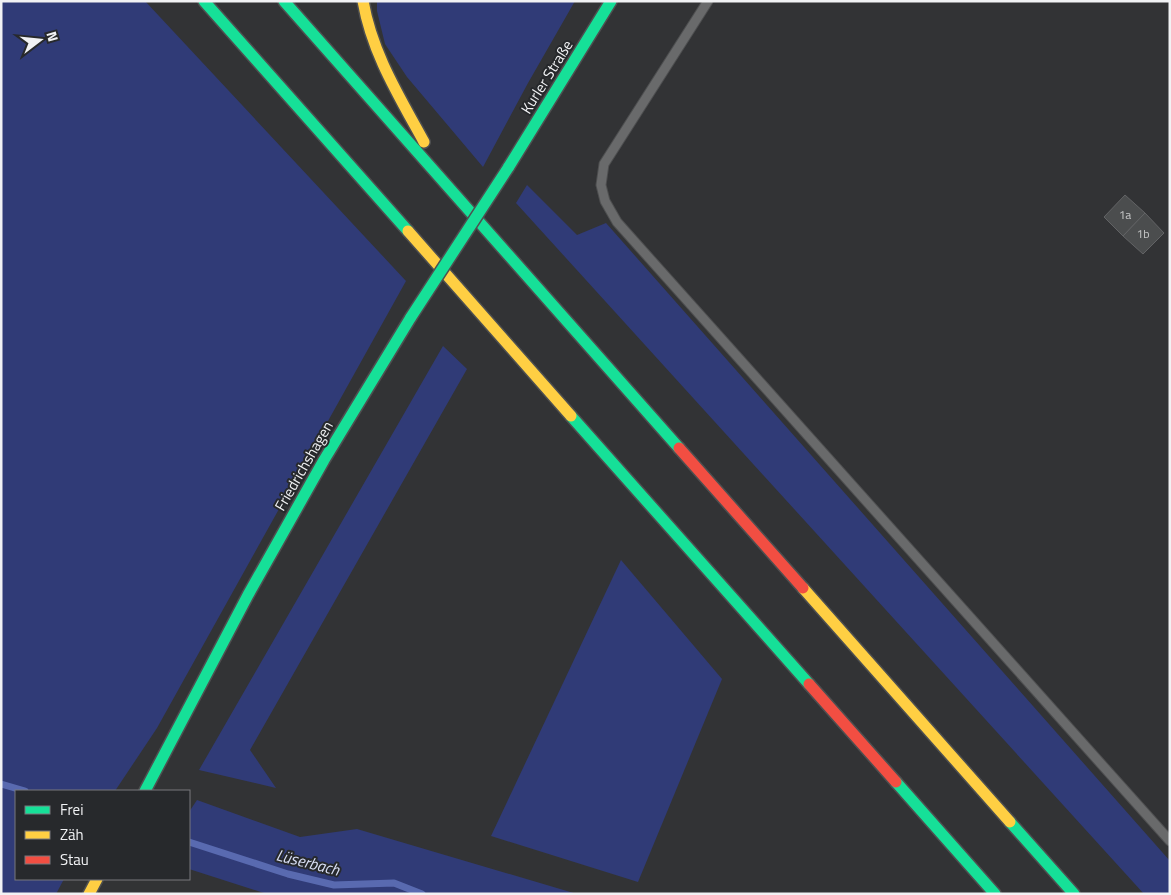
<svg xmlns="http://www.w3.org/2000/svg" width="1171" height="895" font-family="'Titillium Web',sans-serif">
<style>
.green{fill:#303b77}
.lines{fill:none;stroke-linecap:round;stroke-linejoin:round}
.stream{stroke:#596ab0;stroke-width:7}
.building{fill:#4b4d4e;stroke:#626365}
.lane-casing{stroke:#4e4f50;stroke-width:11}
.fast-casing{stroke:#4e4f50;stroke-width:14}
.slow-casing{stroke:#4e4f50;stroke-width:14}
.jam-casing{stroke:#4e4f50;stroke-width:14}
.lane{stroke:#696a6b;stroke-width:9}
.fast{stroke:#16e098;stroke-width:11}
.slow{stroke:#ffcf43;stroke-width:11}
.jam{stroke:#f24e42;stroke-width:11}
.fast-bridge-casing{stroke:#4e4f50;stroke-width:14;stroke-linecap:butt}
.fast-bridge{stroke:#16e098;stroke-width:11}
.labels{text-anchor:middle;stroke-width:4;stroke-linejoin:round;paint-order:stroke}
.number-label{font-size:12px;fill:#c8c9ca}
.street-label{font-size:15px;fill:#f1f2f4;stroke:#27292c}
.water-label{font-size:16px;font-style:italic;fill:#dae0f6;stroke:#27292c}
</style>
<rect width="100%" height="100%" fill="#323335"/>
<g class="green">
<path d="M1 1H145L406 281 157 728 115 791H16V879H64L56 894H1Z"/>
<path d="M377 1H575L528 83 483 167 407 77 385 44 377 11Z"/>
<path d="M527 185 577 235 606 223 1170 861V894H1144L516 203Z"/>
<path d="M443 346 467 369 250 750 276 788 199 770Z"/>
<path d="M621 560 722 679 638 882 491 836Z"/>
<path d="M197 800 300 837 357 829 577 894H267L189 869V812Z"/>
</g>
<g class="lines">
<g class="stream">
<path d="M1 784 25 791"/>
<path d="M189 842 288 874 334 885 394 883 422 894"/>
</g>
</g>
<g class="building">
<path d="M1125 195 1145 213 1123 236 1104 217Z"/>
<path d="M1145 213 1164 233 1143 254 1123 236Z"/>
</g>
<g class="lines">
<defs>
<path id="lane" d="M708 1 604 164 601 185 605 201 617 222 1170 841"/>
<g id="fast">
<path d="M204 1 408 231"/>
<path d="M284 1 679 448"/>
<path d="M508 168 611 1"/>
<path d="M571 416 809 684"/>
<path d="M896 782 995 894"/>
<path d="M145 791 248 595 324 460 411 317"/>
<path d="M1010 822 1074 894"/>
</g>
<g id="slow">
<path d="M363 1C372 53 399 96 424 142"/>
<path d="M408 231 571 416"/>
<path d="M803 588 1010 822"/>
<path d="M89 894 97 879"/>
</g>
<g id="jam">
<path d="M679 448 803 588"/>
<path d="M809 684 896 782"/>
</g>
</defs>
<use href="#lane" class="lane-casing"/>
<use href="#fast" class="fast-casing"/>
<use href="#slow" class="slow-casing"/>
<use href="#jam" class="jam-casing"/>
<use href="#lane" class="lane"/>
<use href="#fast" class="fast"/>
<use href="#slow" class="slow"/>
<use href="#jam" class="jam"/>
<defs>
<path id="fast-bridge" d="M411 317 508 168"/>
</defs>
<use href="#fast-bridge" class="fast-bridge-casing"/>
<use href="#fast-bridge" class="fast-bridge"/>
</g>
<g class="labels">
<g class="number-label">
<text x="1125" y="219">1a</text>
<text x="1143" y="238">1b</text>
</g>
<g class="street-label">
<text transform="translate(547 77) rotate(-58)" y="5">Kurler Straße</text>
<text transform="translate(304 466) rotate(-60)" y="5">Friedrichshagen</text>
</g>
<g class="water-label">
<text transform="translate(308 862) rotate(14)" y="6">Lüserbach</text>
</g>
</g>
<rect width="1171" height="895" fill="none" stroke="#f1f2f4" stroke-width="5"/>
<rect x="15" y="790" width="175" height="90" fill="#27292c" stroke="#78797c"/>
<rect x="25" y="806" width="25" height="8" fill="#16e098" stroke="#78797c"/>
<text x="60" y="815" font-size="15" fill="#f1f2f4">Frei</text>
<rect x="25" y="831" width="25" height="8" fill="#ffcf43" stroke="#78797c"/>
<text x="60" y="840" font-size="15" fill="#f1f2f4">Zäh</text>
<rect x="25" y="856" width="25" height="8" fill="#f24e42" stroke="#78797c"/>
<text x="60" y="865" font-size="15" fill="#f1f2f4">Stau</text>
<g transform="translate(40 40) rotate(74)" stroke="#27292c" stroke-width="4" paint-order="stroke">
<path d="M0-4L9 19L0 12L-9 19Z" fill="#f1f2f4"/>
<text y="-8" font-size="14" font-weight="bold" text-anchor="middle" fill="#f1f2f4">N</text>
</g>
</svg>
